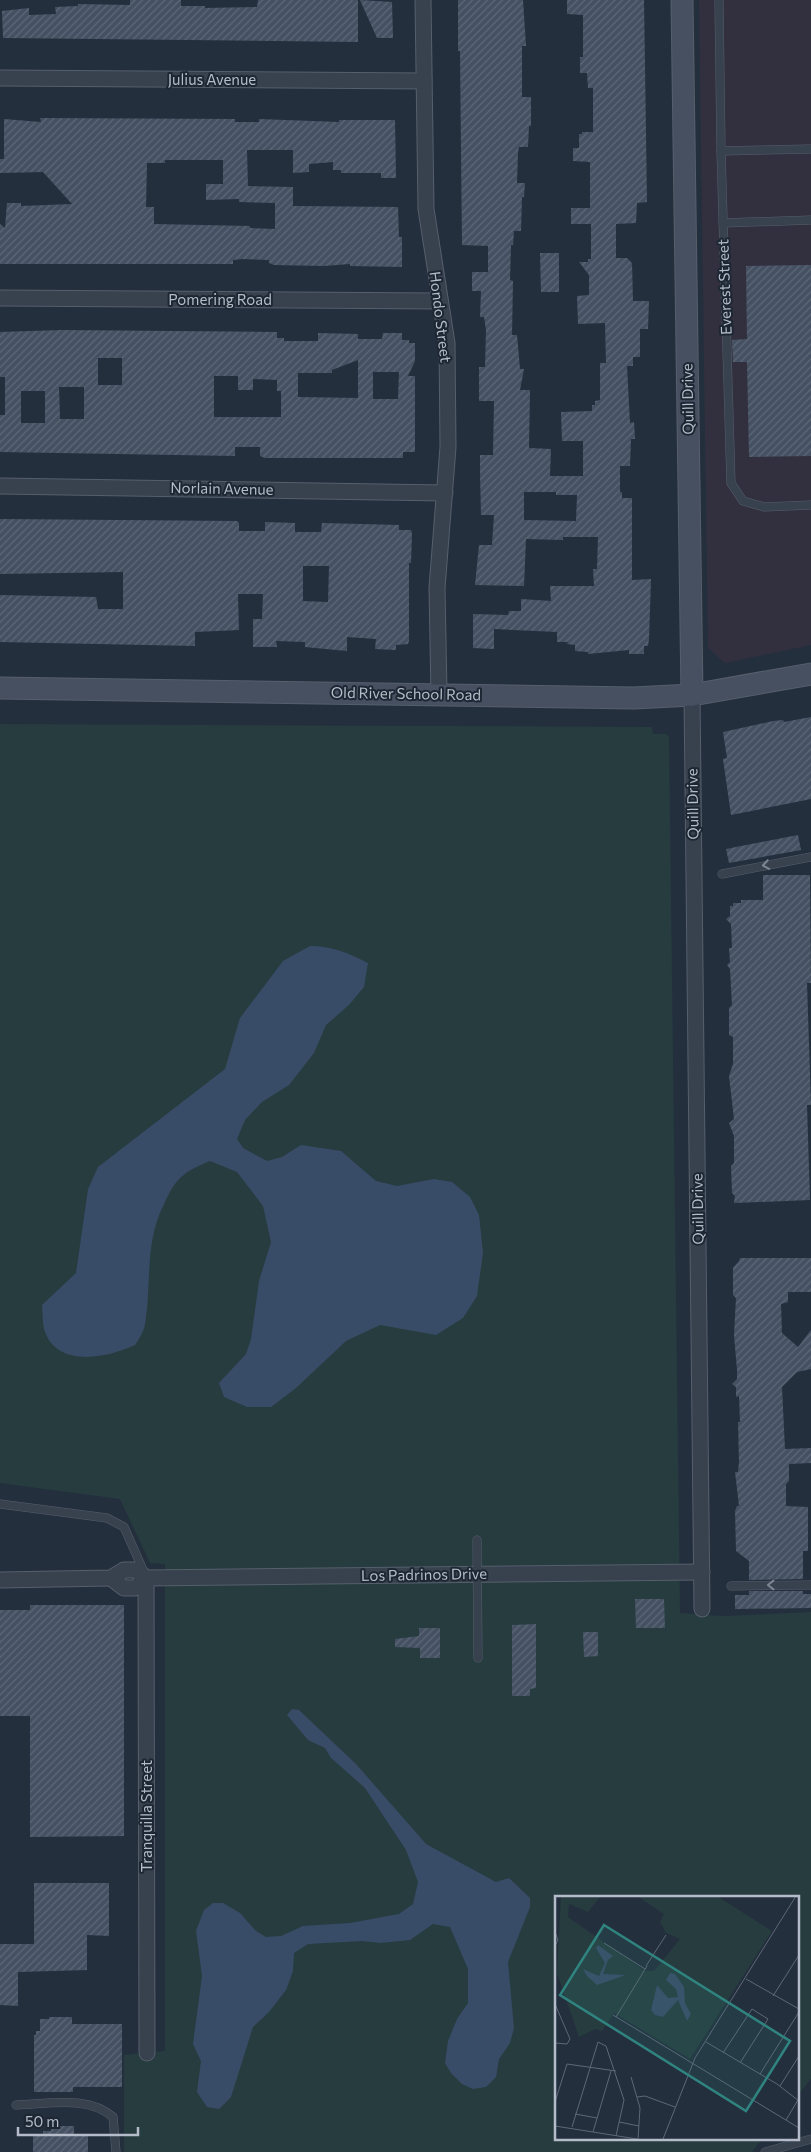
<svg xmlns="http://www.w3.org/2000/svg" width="811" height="2152" font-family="Commissioner,sans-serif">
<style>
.medical{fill:#32303f}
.grass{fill:#263c3f}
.water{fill:#394c67}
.building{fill:url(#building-hatch);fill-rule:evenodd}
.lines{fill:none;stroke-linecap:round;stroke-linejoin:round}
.lane-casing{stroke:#565f6c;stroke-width:9}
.street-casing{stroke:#565f6c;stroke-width:17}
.secondary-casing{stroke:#565f6c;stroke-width:23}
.lane{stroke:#38414e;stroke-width:8}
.street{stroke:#38414e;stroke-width:15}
.secondary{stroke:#465061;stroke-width:21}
.oneway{stroke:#7c8592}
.labels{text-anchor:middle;stroke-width:4;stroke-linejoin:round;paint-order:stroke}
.street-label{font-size:15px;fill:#b4bcc9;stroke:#1d2633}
.inset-road{fill:none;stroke:#5e6776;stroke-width:1}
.view{fill:#308480;fill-opacity:0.15;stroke:#308480;stroke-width:2.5}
.inset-edge{fill:none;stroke:#b4bcc9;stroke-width:2.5}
</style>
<defs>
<pattern id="building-hatch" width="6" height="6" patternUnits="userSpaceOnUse" patternTransform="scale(1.25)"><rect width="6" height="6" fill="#455162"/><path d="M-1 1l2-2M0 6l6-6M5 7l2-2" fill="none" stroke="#5d6877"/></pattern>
</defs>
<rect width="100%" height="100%" fill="#242f3e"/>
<path class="medical" d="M699 0H811V645L725 663 708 648Z"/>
<path class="grass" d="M0 724 652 727 653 734H666L669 737 680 1613 724 1616 811 1612V2079L797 2096V1897H556V2138H763L752 2152H124V2055L165 2051V1564L150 1563 120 1499 0 1483Z"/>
<g class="water">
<path d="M310 946C331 946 349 953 368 963L364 987 349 1005 326 1025 314 1053 289 1085 262 1102 245 1120 237 1139 243 1148 267 1161 282 1157 301 1145 341 1151 376 1181 397 1186 434 1179 452 1182 470 1197 479 1215 483 1253 477 1296 463 1318 436 1335 380 1325 346 1341 296 1388 271 1407H247L224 1397 219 1383 246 1354 251 1339 259 1281 271 1242 263 1206 237 1172 210 1161C183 1172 176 1178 164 1204 144 1244 152 1282 145 1324 144 1331 139 1339 135 1345 109 1357 59 1369 45 1332 42 1324 43 1313 42 1305L76 1273 88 1189 98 1167 225 1069 240 1018 283 961Z"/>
<path d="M292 1709 299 1710 356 1764 426 1844 496 1882 509 1878 530 1898V1907L508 1962 514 2028 510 2043 499 2059 496 2077 486 2087 473 2089 462 2084 451 2073 445 2063 448 2041 457 2019 468 2003V1969L450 1927 433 1924 410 1940 381 1943 362 1941 308 1944 294 1953 293 1971 286 1990 269 2012 253 2027 231 2097 219 2109 207 2107 197 2092 201 2061 193 2044 202 1976 196 1931 204 1910 213 1903H223L240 1913 256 1931 266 1937 281 1936 303 1926 350 1923 399 1914 413 1904 418 1882 406 1850 365 1788 331 1758 325 1748 308 1740 287 1715Z"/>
</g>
<g class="building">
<path d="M130 0H181V6H205V8L257 7 258 0H358V42L3 38 2 11 29 8V15L56 14 55 7 78 6V4L130 5Z"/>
<path d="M360 0 392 2 393 38H377Z"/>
<path d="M458 0H523L526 46H522V97H531V126H529L528 147H519L518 153 517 183H525L524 197H522L521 231H514L513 245H511L510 280 513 281 512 335H517L520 369H524L520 390H530L529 448 551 449 550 476H583V441H562L561 412 592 411V405H595V401L600 400V363H606L605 323 578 324 577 296 589 295V275L579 262H588V259H591V224H571V208H590V162L573 161V148H579V134H582V132H593V88H588L587 73H580V57H583V15L567 14V0H644L647 202 637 203 636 223 616 224V258H627L632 263 633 301H649L648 329H640V357H633V366H627L630 423 634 422 635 439H631L630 466H620V492H622V498H632V580L651 579 649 639 648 646H644V654H629V650L588 654V652L575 651V645L567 644 568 642H557V632L494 629V649L473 648V614L508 615 509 611H521V599L551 601 550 586H594L593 569H597L598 537H563V540L526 539 524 586 475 585 479 545H492L494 515H481L480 473V455H493L494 401H479V367H485L486 330 484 317H480L481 291H472V272H488V246L462 245 460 51H458ZM524 492H556V495H577L576 521 524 520Z"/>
<path d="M40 118 235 119V122H259V119L339 122V120H395L396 178H381V173H341V170H333V162L309 164V172L293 173V150H247L248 186 293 187V206L398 207 399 237H402V267L350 266V264L324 266 274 265 269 263V260L242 259 233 260V264H0V224L5 228 7 203H21V206L72 204 43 172 0 173V159H4V119L41 122ZM165 160H223V184H206V200L239 199V202L275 203V229L250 228V226L154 224V207H146L147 163H165Z"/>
<path d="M540 253H559V292H541Z"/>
<path d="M811 265V456L749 457 747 362H733L732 340 747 339 746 266Z"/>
<path d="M62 330 277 332V338H284V341H318V333L358 334V339H382L383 333H402V340H409V343H415V361L408 376H415V452H403V458H265L260 456V447H235V456L0 452V415H5V377H0V332ZM98 358H122V385H98ZM358 360V398L298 397V373H332V370ZM373 372H399L398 399H373ZM214 376H238V390H253V379L277 380V391H281V417H214ZM59 387H84V419H60ZM21 391H45V423H21Z"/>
<path d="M0 519 237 521 239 523V531H265V522L295 523V532H321L322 523 399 525V530H411L412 534 411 563H409V641L408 644 396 645V650L375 649 376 639 347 637V651L305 647V642L276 641 277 647H253V619H262L263 594H238L239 630 195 632V646L0 642V595L96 597 98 609H123V572L0 574ZM303 566H329L328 602 303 601Z"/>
<path d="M811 717V799L731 815 723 759 727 758 723 732 773 721 783 720 784 722Z"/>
<path d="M798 835 801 850 729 863 726 849Z"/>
<path d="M763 875H810L811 983H807L811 1105H807L810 1200 734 1203 735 1196 732 1193 731 1166 734 1163V1136L729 1123 734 1119 729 1076 733 1064V1037L729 1035V1008L732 1005 730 969 727 965 730 962 729 948H732L731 924 726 919 730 916V906H733V903H741V900H763Z"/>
<path d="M740 1258H811V1292H788V1302L781 1304 782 1333 798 1347 811 1330V1369L797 1372 782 1387 785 1449 811 1448V1463L789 1464V1481L786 1484V1506L808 1507V1551H803V1579L749 1580V1561L736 1551 735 1511 737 1506H739L735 1472H738L739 1462 738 1422H740L739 1396 736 1397V1387L732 1384 737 1379V1370L734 1335 736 1298 733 1295V1268L739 1261Z"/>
<path d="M749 1591H803V1594H811V1608L735 1609V1595H749Z"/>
<path d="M635 1599H664L665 1628H636Z"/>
<path d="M30 1605H124V1836L30 1837V1716H0V1610H30Z"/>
<path d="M536 1624V1688L530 1689V1696H512V1625Z"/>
<path d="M419 1628H440V1658H420V1648L395 1647V1639L419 1636Z"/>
<path d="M583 1632H598V1656L584 1657Z"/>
<path d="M34 1883H109V1936L87 1935V1970L18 1972V2006L0 2005V1944H34Z"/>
<path d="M49 2017H72V2024H122V2087H73V2092H34V2035H36V2031H40V2019H49Z"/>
<path d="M51 2126H74V2135H88V2152H33V2136H43V2131H51Z"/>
</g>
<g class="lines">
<defs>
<g id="lane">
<path d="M719 0 721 151 731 483 743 501 764 507 811 505"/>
<path d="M721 151 811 149"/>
<path d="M723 223 811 220"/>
<path d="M722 874 811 857"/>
<path d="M0 1504 107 1518 124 1527 144 1572"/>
<path d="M477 1540 478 1658"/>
<path d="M731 1586 811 1585"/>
<path d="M16 2105C48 2104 88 2095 113 2117L116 2152"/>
<path d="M765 2152 811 2139"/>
</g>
<g id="street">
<path d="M423 0 426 209 447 343 448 447 437 588 439 694"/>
<path d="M0 78 424 81"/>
<path d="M0 298 440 301"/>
<path d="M0 486 445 493"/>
<path d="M692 695 702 1609"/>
<path d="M111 1578 124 1588H135L146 1578"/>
<path d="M146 1578 147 2053"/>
<path d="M0 1580 111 1578 124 1570H136L146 1578 702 1572"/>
</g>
<g id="secondary">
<path d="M682 0 692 695"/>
<path d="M0 688 634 698 692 695 811 674"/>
</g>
</defs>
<use href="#lane" class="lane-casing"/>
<use href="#street" class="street-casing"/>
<use href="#secondary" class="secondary-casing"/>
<use href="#lane" class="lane"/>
<use href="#street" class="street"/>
<use href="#secondary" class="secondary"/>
</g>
<defs><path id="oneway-chevron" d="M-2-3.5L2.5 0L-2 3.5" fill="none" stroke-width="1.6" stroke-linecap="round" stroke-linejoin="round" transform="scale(1.25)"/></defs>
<g class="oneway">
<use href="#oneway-chevron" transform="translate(766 865) rotate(170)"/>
<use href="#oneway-chevron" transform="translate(771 1585) rotate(180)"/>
</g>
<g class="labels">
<g class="street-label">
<text x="212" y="85">Julius Avenue</text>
<text transform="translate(725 287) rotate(-92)" y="5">Everest Street</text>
<text x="220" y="305">Pomering Road</text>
<text transform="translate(440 317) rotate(83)" y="5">Hondo Street</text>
<text transform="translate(688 399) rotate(-91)" y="5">Quill Drive</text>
<text transform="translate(222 489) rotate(1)" y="5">Norlain Avenue</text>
<text transform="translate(406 694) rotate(1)" y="5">Old River School Road</text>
<text transform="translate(693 804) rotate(-91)" y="5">Quill Drive</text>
<text transform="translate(698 1209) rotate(-91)" y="5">Quill Drive</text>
<text transform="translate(424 1575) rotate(-1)" y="5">Los Padrinos Drive</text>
<text transform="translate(147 1816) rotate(-90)" y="5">Tranquilla Street</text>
</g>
</g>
<g transform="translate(555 1896)">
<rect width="244" height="244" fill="#242f3e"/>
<path d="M6 0H46L33 16 14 8 13 21 90 75H99L125 43 111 37 105 26 109 18 82 0H162L217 35 135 163 59 117 47 135 40 133 24 141 2 77Z" fill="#263c3f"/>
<path d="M43 49 58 60 53 64 48 78 71 79 42 89 32 80 28 73 44 80 50 67 41 52ZM115 77 120 78 129 91 130 107 136 118 132 125 123 104 108 121 100 119 96 114 102 89 113 102 123 101 121 93 111 84Z" fill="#394c67"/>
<path class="inset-road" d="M0 36 3 44 0 50M49 47 90 73M91 70 111 39M191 83 244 113M218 100 244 59M0 108 15 143 12 148 0 147M58 119 244 232M61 121 92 70M151 146 222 188 244 205M168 157 197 113 213 123 185 167M205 178 244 116M76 181 85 212 83 243M225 190 244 160M82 201 90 200 120 211M0 206 12 168 61 175M20 218 42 222M231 224 243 204M64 226 84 230M0 230 82 243M17 231 43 146 51 150 69 204 61 240M38 236 56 175M108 243 140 162 241 0"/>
<path class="view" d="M49 29 235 145 191 215 5 99Z"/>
<rect width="244" height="244" class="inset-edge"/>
</g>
<path d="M18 2127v8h120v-8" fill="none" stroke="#b4bcc9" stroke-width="2.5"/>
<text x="25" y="2127" font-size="15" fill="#b4bcc9" stroke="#1d2633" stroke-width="4" paint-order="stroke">50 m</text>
</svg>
